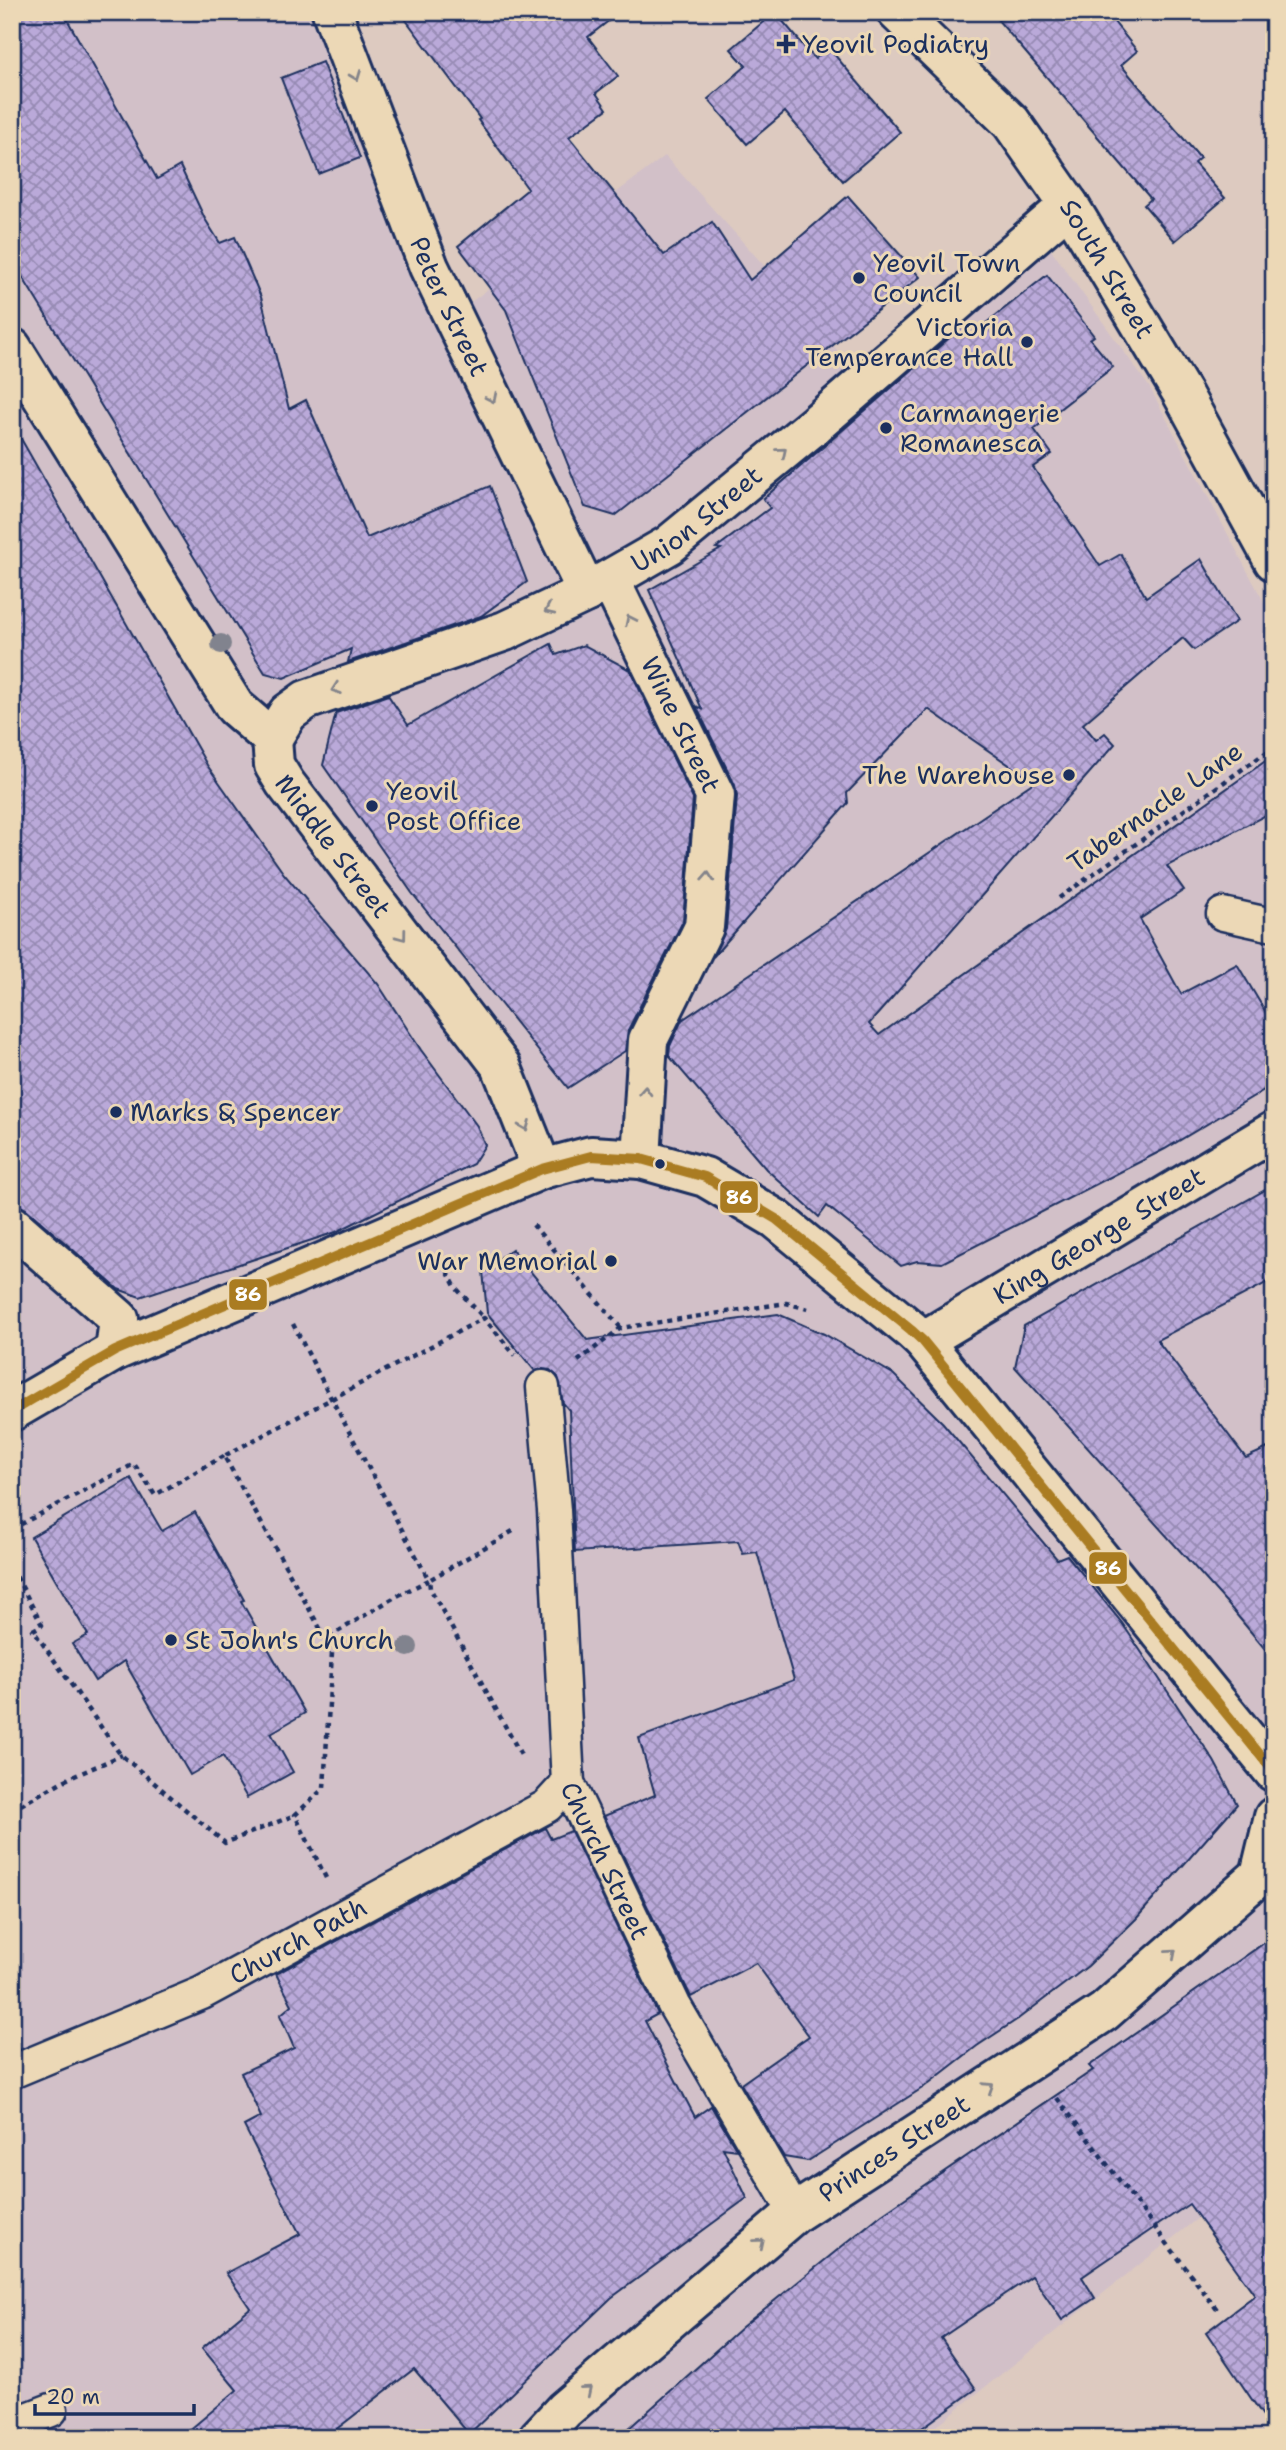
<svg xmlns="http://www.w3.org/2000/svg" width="1286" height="2450" font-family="'Shantell Sans',sans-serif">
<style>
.built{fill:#d2c0c8}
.building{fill:url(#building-cross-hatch);stroke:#1b2f5e;stroke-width:2}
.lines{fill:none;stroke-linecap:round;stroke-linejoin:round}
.lane-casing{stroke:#1b2f5e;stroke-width:37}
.street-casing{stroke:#1b2f5e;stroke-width:44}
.path{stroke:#1b2f5e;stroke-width:4.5;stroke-dasharray:5 5;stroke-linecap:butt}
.lane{stroke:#ecd8b6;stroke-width:32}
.street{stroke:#ecd8b6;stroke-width:38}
.bus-1-casing{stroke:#ecd8b6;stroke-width:16}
.bus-1{stroke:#aa7c21;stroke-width:10}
.tree{fill:#81838e}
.oneway{stroke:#84848a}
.poi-dot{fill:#1b2f5e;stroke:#ecd8b6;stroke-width:2.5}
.labels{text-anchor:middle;stroke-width:6;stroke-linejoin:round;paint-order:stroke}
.poi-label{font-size:26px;fill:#1b2f5e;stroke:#ecd8b6;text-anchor:start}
.street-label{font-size:26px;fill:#1b2f5e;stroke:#ecd8b6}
.line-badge{stroke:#ecd8b6;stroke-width:2.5}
.badge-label{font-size:19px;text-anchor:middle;font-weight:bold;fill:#fff}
</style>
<defs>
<pattern id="building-cross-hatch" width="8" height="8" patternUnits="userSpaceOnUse" patternTransform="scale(1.75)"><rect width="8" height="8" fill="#baa9d9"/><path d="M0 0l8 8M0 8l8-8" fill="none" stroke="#968ab3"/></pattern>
</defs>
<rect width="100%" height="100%" fill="#ddcac0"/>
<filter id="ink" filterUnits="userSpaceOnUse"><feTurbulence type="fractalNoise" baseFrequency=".0143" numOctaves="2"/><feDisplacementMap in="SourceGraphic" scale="14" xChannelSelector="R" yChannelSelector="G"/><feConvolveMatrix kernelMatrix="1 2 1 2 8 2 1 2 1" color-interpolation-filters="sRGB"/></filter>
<g filter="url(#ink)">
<path class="built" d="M12 12H356L467 305 665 156 770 272 856 372 1032 223 1150 388 1274 621V2252L1239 2274 1198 2218 921 2438H12Z"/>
<g class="building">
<path d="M12 12H63L157 179 180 166 205 219 220 243 235 237 261 297 289 409 306 400 367 538 490 486 527 582 481 616 348 662 351 649 284 678 265 673 12 260Z"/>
<path d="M400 12H620L588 37 618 76 596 93 607 109 569 137 664 255 712 222 750 280 848 196 920 277 615 516 585 507 506 310 458 246 528 189 478 120 480 119Z"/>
<path d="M775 12 815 59 828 47 900 132 843 181 785 112 747 144 708 99 746 66 731 49Z"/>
<path d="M991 12H1106L1137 51 1121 65 1200 158 1194 163 1225 198 1175 241 1144 205 1151 199Z"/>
<path d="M322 62 360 158 319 174 281 78Z"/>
<path d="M1047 275 1094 336 1090 339 1113 367 1034 429 1052 454 1033 467 1100 566 1121 554 1146 597 1201 559 1237 621 1194 650 1183 638 1083 724 1096 740 1105 733 1115 744 869 1024 879 1035 1274 755V811L1167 866 1184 890 1140 919 1181 994 1237 964 1274 1026V1084L1165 1149 942 1263 917 1261 901 1266 827 1206 819 1217 766 1169 669 1056 670 1046 682 1020 1034 782 928 709 847 793 848 803 713 957 726 929 737 796 735 785 696 706 702 709 649 590 721 549 716 548 770 508 763 499 963 326 971 335Z"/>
<path d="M12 423 207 765 284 874 378 984 421 1050 477 1126 485 1145 473 1164 336 1232 140 1297 118 1289 26 1209 12 1204Z"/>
<path d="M551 644 556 655 584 645 630 670 693 799 683 921 628 1030 625 1051 568 1088 412 893 323 765 336 713 388 695 408 725Z"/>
<path d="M1274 1185V1279L1157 1340 1246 1458 1274 1445V1660L1226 1602 1015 1367 1024 1326Z"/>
<path d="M512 1249 587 1340 778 1314 824 1334 893 1374 943 1423 1057 1559 1067 1555 1122 1623 1214 1761 1237 1804 1136 1919 1088 1966 1018 2019 977 2046 924 2087 808 2161 784 2157 741 2084 809 2036 756 1963 691 1997 604 1816 655 1795 639 1738 794 1680 757 1552 743 1554 738 1541 575 1552 569 1410 563 1403 558 1377 550 1370 542 1369 535 1371 487 1313 483 1271Z"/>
<path d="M131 1478 162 1531 195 1512 244 1600 241 1601 305 1713 271 1733 293 1772 247 1798 223 1756 190 1775 124 1661 95 1681 72 1644 88 1635 31 1537Z"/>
<path d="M545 1828 551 1839 571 1831 658 2014 645 2021 695 2117 711 2106 737 2150 723 2148 747 2198 611 2298 469 2434 414 2369 325 2438H180L237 2390 202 2348 250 2308 226 2273 300 2234 244 2126 261 2117 241 2073 294 2048 280 2015 292 2005 276 1974Z"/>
<path d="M1274 1936V2432L1206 2332 1255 2295 1189 2204 1082 2277 1095 2298 1062 2320 1032 2276 941 2338 976 2389 908 2438H618L742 2327 882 2214 1093 2070 1089 2066Z"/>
</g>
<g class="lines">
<defs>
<g id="lane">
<path d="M1223 914 1268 924 1274 921"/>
<path id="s1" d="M543 1387 554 1510 568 1783 674 2005 795 2213"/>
<path id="s2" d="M12 2072 202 1993 547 1806 568 1783"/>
<path d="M12 2425 51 2410"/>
</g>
<g id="street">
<path id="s3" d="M332 12 429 267 587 592"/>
<path id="s4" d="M897 12 1011 122 1069 205 1182 393 1274 561"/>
<path id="s5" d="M12 348 235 707 272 739 274 765 285 783 501 1066 542 1169"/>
<path id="s6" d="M610 580 715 795 704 927 648 1040 641 1159"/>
<path id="s7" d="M272 739 288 713 306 700 505 631 587 592 669 545 816 424 1069 205"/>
<path d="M12 1225 119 1319 115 1351"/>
<path id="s8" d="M923 1341 1274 1131"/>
<path d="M12 1411 115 1351 542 1169 591 1156 641 1159 705 1177 776 1219 911 1330 923 1341 1274 1772"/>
<path d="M1260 1875 1274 1817"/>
<path id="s9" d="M538 2438 564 2410 795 2213 1104 2012 1260 1875"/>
</g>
</defs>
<use href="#lane" class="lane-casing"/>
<use href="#street" class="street-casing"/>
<g class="path">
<path d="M1059 898 1274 747"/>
<path d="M533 1225 621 1328"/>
<path d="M443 1263 456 1288 484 1318"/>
<path d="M293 1324 331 1398 429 1580 395 1597 326 1639 224 1456 484 1318 515 1355"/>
<path d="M578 1361 621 1328 786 1303 808 1309"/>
<path d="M12 1529 134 1464 155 1495 224 1456"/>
<path d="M513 1531 429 1580 430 1588 521 1755"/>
<path d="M12 1568 42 1625 33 1630 120 1754 225 1843 295 1815"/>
<path d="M12 1810 61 1782 122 1755"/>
<path d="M326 1878 295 1815 324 1788 333 1636"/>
<path d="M1057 2098 1219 2312"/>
</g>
<use href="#lane" class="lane"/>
<use href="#street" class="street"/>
<defs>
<path id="bus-1" d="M12 1411 115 1351 542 1169 591 1156 641 1159 705 1177 776 1219 911 1330 923 1341 1274 1772"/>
</defs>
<use href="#bus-1" class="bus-1-casing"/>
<use href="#bus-1" class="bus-1"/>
</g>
<g class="tree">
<circle cx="221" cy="644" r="10"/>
<circle cx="408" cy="1647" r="10"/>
</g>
<defs><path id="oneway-chevron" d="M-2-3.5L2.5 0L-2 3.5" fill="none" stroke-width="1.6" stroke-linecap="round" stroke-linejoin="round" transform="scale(1.75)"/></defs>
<g class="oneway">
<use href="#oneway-chevron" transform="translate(356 76) rotate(69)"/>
<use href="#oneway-chevron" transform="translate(492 398) rotate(64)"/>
<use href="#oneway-chevron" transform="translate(782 452) rotate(-40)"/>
<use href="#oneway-chevron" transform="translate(549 610) rotate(155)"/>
<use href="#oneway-chevron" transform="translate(630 620) rotate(-116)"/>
<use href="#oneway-chevron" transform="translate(336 689) rotate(161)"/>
<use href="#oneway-chevron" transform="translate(708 877) rotate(-86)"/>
<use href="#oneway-chevron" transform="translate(402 936) rotate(53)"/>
<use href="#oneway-chevron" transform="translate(645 1091) rotate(-87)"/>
<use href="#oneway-chevron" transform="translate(525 1126) rotate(68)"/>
<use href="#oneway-chevron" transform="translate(1172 1953) rotate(-41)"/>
<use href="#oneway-chevron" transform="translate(989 2087) rotate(-33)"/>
<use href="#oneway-chevron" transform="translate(760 2243) rotate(-40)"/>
<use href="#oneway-chevron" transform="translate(587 2390) rotate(-40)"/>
</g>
</g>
<g class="poi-dot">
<path d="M782.5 33.5h7v7h7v7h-7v7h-7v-7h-7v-7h7z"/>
<circle cx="859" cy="278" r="7"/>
<circle cx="1027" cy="342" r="7"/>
<circle cx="886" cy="428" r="7"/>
<circle cx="1069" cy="775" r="7"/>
<circle cx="372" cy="806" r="7"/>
<circle cx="116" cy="1112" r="7"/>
<circle cx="660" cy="1164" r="6"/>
<circle cx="611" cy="1261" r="7"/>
<circle cx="171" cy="1640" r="7"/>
</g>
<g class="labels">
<g class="poi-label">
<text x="802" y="53">Yeovil Podiatry</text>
<text x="873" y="272">Yeovil Town<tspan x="873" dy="30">Council</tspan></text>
<text x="1013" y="336" text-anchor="end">Victoria<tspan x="1013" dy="30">Temperance Hall</tspan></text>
<text x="900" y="422">Carmangerie<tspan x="900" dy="30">Romanesca</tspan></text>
<text x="1055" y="784" text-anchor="end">The Warehouse</text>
<text x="386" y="800">Yeovil<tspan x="386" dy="30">Post Office</tspan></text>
<text x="130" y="1121">Marks &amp; Spencer</text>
<text x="597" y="1270" text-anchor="end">War Memorial</text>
<text x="185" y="1649">St John's Church</text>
</g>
<g class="street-label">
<text dy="9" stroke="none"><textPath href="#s4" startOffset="334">South Street</textPath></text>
<text dy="9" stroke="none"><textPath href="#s3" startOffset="317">Peter Street</textPath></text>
<text dy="9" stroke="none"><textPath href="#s7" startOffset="486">Union Street</textPath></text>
<text dy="9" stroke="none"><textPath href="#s6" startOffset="161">Wine Street</textPath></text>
<text transform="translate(1155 807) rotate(-35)" y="9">Tabernacle Lane</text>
<text dy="9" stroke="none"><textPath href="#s5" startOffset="598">Middle Street</textPath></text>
<text dy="9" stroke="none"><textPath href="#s8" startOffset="205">King George Street</textPath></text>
<text dy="9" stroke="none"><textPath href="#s1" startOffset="483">Church Street</textPath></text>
<text dy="9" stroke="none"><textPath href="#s2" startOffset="315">Church Path</textPath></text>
<text dy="9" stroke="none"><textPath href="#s9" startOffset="460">Princes Street</textPath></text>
</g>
</g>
<g class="line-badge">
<rect x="719" y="1180" width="40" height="34" rx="7" fill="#aa7c21"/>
<rect x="228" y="1278" width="40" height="33" rx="7" fill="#aa7c21"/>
<rect x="1088" y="1551" width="40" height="34" rx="7" fill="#aa7c21"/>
</g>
<g class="badge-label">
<text x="739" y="1204">86</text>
<text x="248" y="1301">86</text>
<text x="1108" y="1575">86</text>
</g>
<rect width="1286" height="2450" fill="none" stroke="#ecd8b6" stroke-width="42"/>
<rect x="21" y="21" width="1244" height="2408" fill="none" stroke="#1b2f5e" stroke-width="2.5" filter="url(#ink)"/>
<path d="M35 2404v10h159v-10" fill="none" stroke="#1b2f5e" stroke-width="3.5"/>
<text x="46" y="2404" font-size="21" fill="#1b2f5e" stroke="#ecd8b6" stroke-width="5" paint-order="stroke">20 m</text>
</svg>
